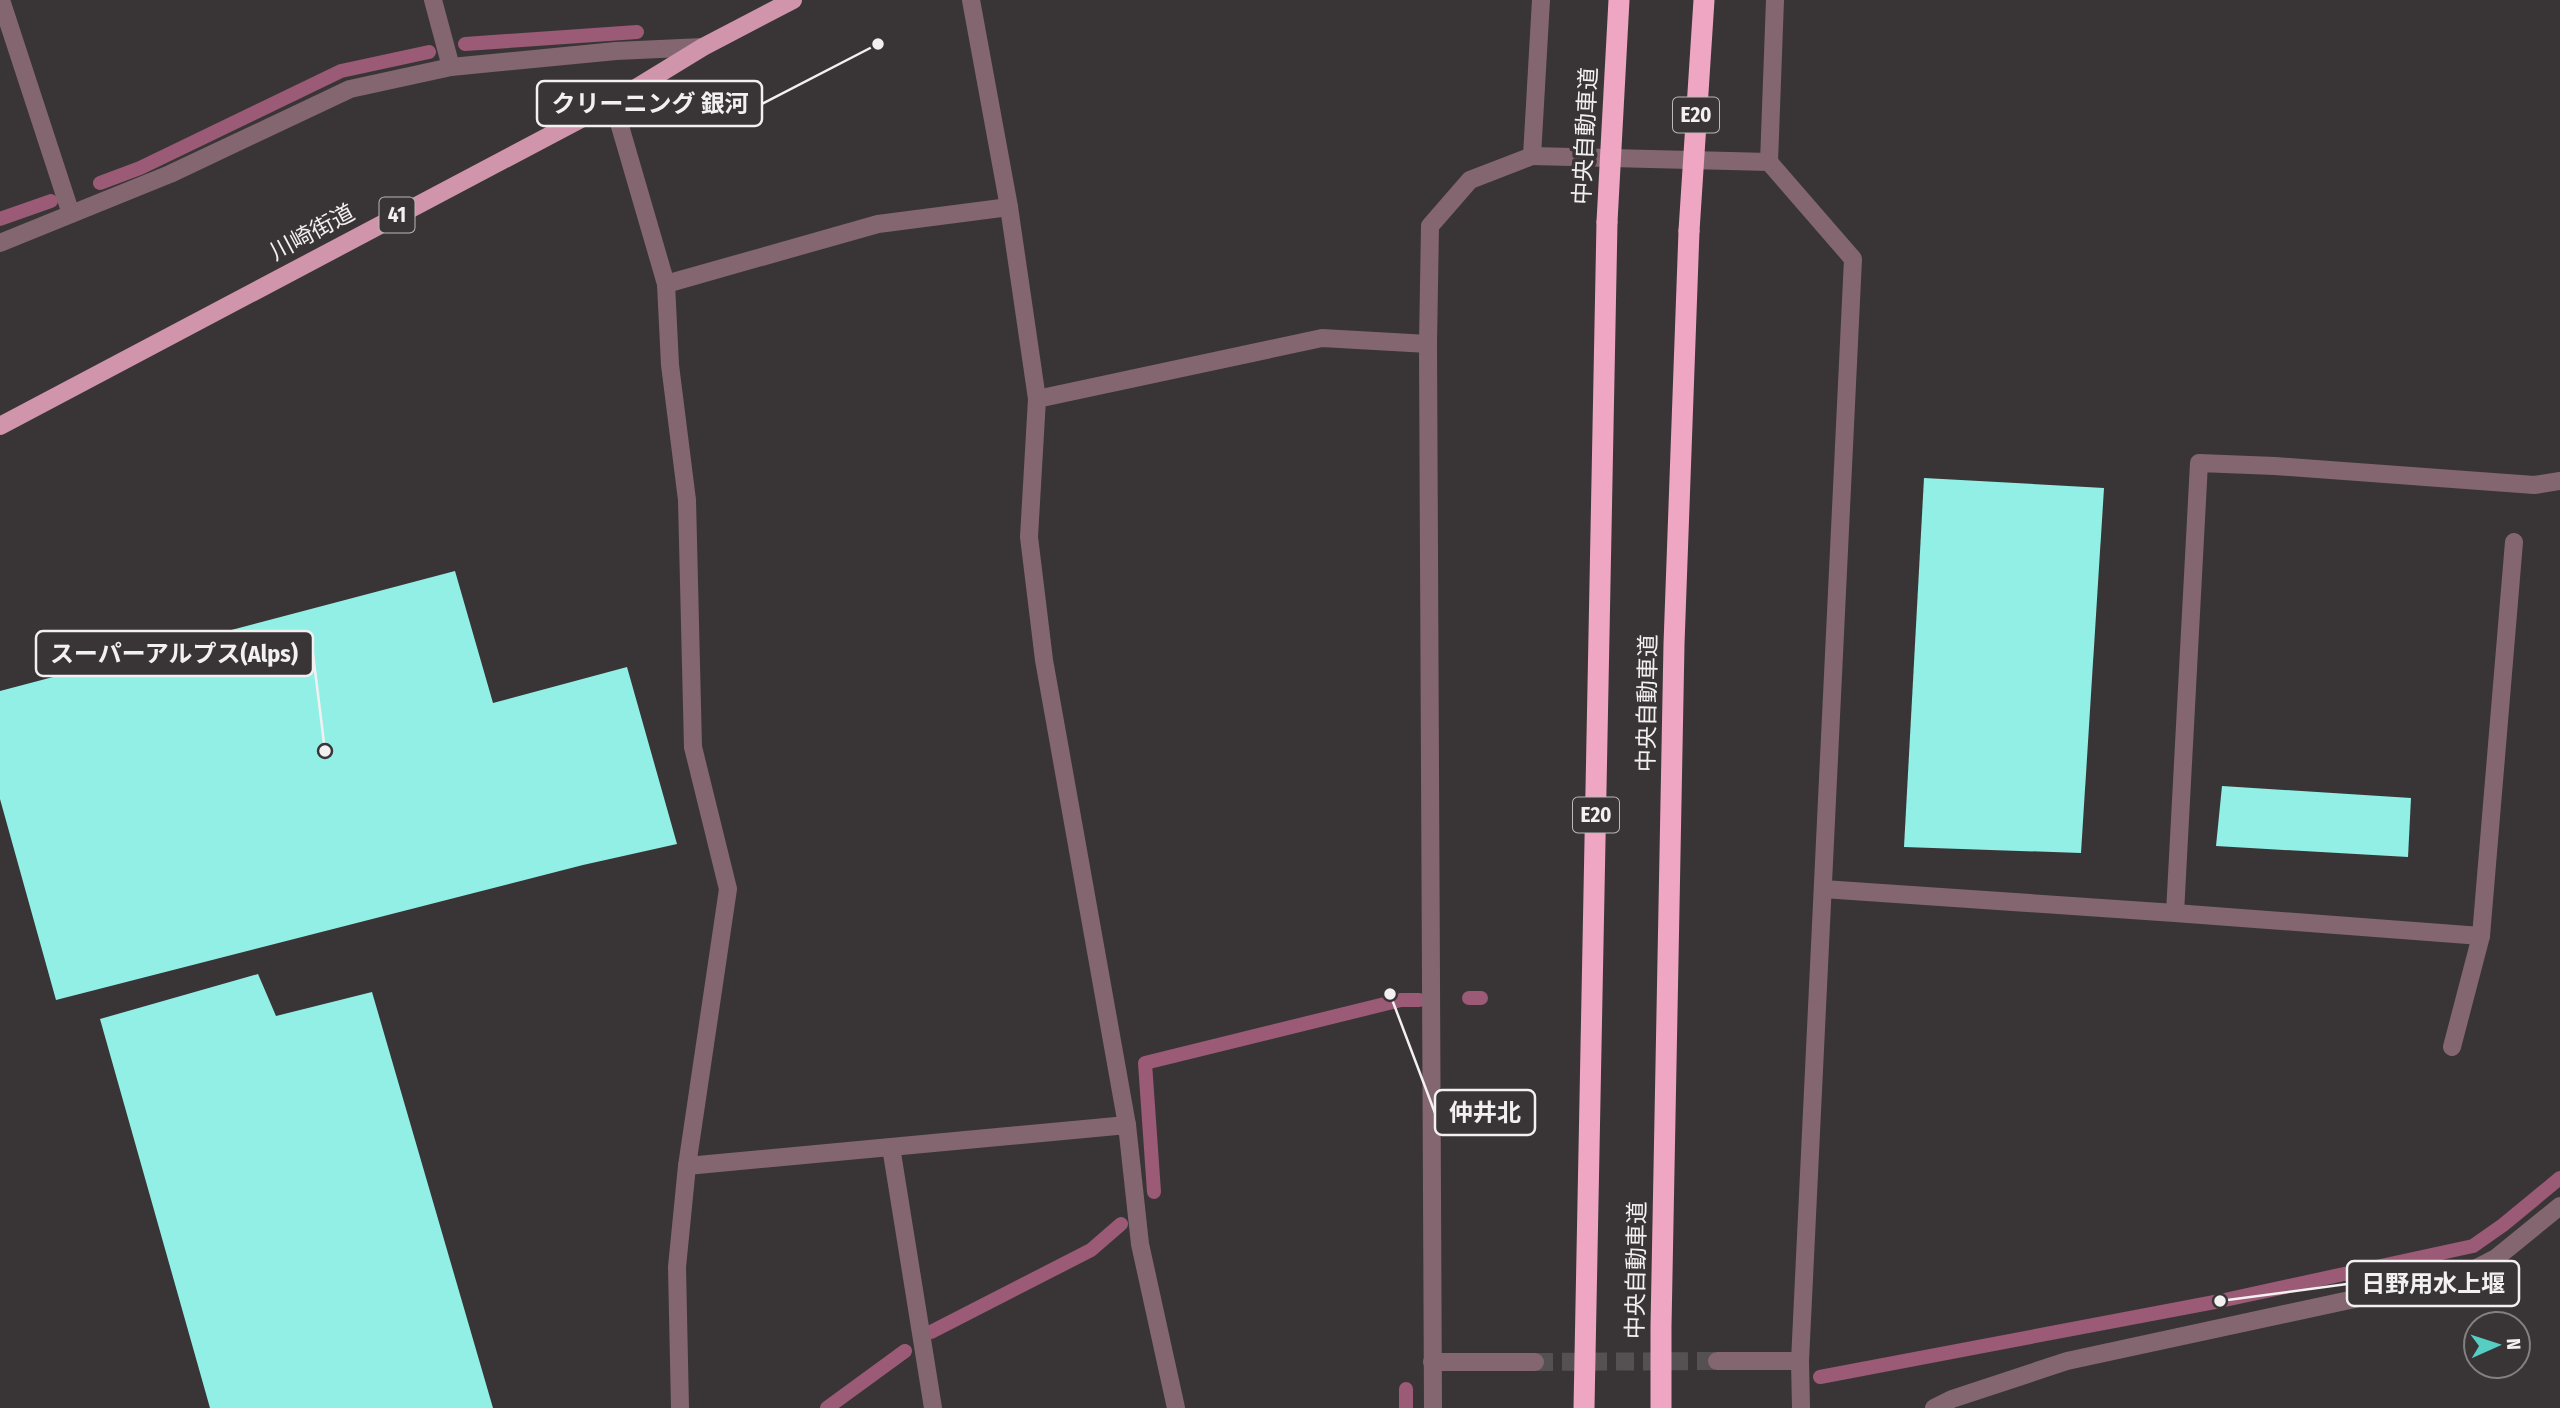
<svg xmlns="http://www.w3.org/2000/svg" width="2560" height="1408" font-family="'Fira Sans Condensed','Noto Sans JP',sans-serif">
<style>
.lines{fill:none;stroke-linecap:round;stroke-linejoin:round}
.stream{stroke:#9b5a75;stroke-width:14}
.building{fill:#91efe6}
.minor-tunnel{stroke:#555152;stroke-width:18;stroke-dasharray:18 9;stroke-linecap:butt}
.service{stroke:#846671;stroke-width:18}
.minor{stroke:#846671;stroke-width:18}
.tertiary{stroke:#846671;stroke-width:18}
.primary{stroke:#d094ab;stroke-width:18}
.motorway{stroke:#eea6c2;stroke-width:21}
.motorway-bridge{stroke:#eea6c2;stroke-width:21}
.labels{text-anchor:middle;stroke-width:7;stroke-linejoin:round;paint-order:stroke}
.shield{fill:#393536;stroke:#bbb8b9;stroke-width:2}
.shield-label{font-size:21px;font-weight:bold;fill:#f3f0f1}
.street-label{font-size:23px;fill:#f3f0f1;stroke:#393536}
.leader{fill:none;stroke:#f3f0f1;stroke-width:2.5}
.callout-dot{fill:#f3f0f1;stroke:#393536;stroke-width:2.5}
.callout{fill:#393536;stroke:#f3f0f1;stroke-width:2.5}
.callout-label{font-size:24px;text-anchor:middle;font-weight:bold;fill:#f3f0f1}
</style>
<rect width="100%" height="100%" fill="#393536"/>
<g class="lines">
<g class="stream">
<path d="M465 44 637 32"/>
<path d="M100 183 140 168 341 71 429 52"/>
<path d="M0 219 51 201"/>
<path d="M1469 998H1481"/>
<path d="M1154 1192 1145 1063 1401 1000H1419"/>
<path d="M931 1332 1091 1250 1121 1224"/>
<path d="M1820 1377 2220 1301 2473 1246 2503 1225 2560 1178"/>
<path d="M1406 1389V1408"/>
<path d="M827 1408 905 1351"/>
</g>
</g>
<g class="building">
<path d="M1924 478 2104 488 2081 853 1904 847Z"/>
<path d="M455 571 493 703 627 667 677 844 583 865 56 1000 0 799V691Z"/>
<path d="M2222 786 2411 798 2408 857 2216 846Z"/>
<path d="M258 974 276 1016 372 992 493 1408H210L100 1019Z"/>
</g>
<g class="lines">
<path class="minor-tunnel" d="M1535 1362 1717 1361"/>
<g class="service">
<path d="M1 0 71 214"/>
<path d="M433 0 451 67"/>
<path d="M666 284 878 224 1009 207"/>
<path d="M1037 399 1322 338 1428 344"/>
</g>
<g class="minor">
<path d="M971 0 1009 207 1037 399 1029 537 1044 660 1127 1125 1140 1244 1176 1408"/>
<path d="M613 102 666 284 670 365 687 500 693 747 728 889 687 1166 677 1267 680 1408"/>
<path d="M1532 156 1769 162 1853 259 1800 1361 1801 1408"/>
<path d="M0 243 170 174 350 89 451 67 616 51 703 47"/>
<path d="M1823 889 2175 913 2481 936"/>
<path d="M2175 913 2199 463 2275 466 2534 485 2560 481"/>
<path d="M2452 1047 2481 936 2514 542"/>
<path d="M891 1147 933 1408"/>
<path d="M687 1166 1127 1125"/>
<path d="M1717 1361H1800"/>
<path d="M1432 1362H1535"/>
<path d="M1433 1408 1428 344 1430 226 1470 180 1532 156 1541 0"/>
<path d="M1934 1408 1952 1399 2067 1361 2461 1276 2496 1258 2560 1206"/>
</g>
<path class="tertiary" d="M1769 162 1775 0"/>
<path class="primary" d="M0 426 613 102 703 47 793 0"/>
<g class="motorway">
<path d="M1584 1408 1607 222"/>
<path d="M1661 1408V1327L1674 644 1689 231"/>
</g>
<g class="motorway-bridge">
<path d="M1607 222 1619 0"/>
<path d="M1689 231 1704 0"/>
</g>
</g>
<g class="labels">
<g class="shield">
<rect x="1673" y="97.5" width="46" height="35" rx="5"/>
<rect x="379.5" y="197.5" width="35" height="35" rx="5"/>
<rect x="1573" y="797.5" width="46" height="35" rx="5"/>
</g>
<g class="shield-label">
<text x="1696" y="122">E20</text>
<text x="397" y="222">41</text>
<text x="1596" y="822">E20</text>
</g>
<g class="street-label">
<text transform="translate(1585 136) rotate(-87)" y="8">中央自動車道</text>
<text transform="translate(312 232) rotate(-28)" y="8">川崎街道</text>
<text transform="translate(1647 703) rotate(-89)" y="8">中央自動車道</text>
<text transform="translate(1636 1270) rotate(-89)" y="8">中央自動車道</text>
</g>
</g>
<path class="leader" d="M878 44L762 104M325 751L313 654M1390 994L1435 1113M2220 1301L2347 1284"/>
<g class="callout-dot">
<circle cx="878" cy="44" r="7"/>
<circle cx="325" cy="751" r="7"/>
<circle cx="1390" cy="994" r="7"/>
<circle cx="2220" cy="1301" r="7"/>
</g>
<g class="callout">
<rect x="537" y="81" width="225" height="45" rx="7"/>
<rect x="36" y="631" width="277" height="45" rx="7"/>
<rect x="1435" y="1090" width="100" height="45" rx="7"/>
<rect x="2347" y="1261" width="172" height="45" rx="7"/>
</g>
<g class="callout-label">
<text x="650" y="112">クリーニング 銀河</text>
<text x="174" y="662">スーパーアルプス(Alps)</text>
<text x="1485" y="1121">仲井北</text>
<text x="2433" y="1292">日野用水上堰</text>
</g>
<g transform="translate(2497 1345) rotate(87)"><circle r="33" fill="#393536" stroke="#838081" stroke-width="2"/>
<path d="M0-5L12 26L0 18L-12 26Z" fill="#56cec3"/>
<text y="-10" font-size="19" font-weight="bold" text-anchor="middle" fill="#f3f0f1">N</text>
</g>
</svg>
